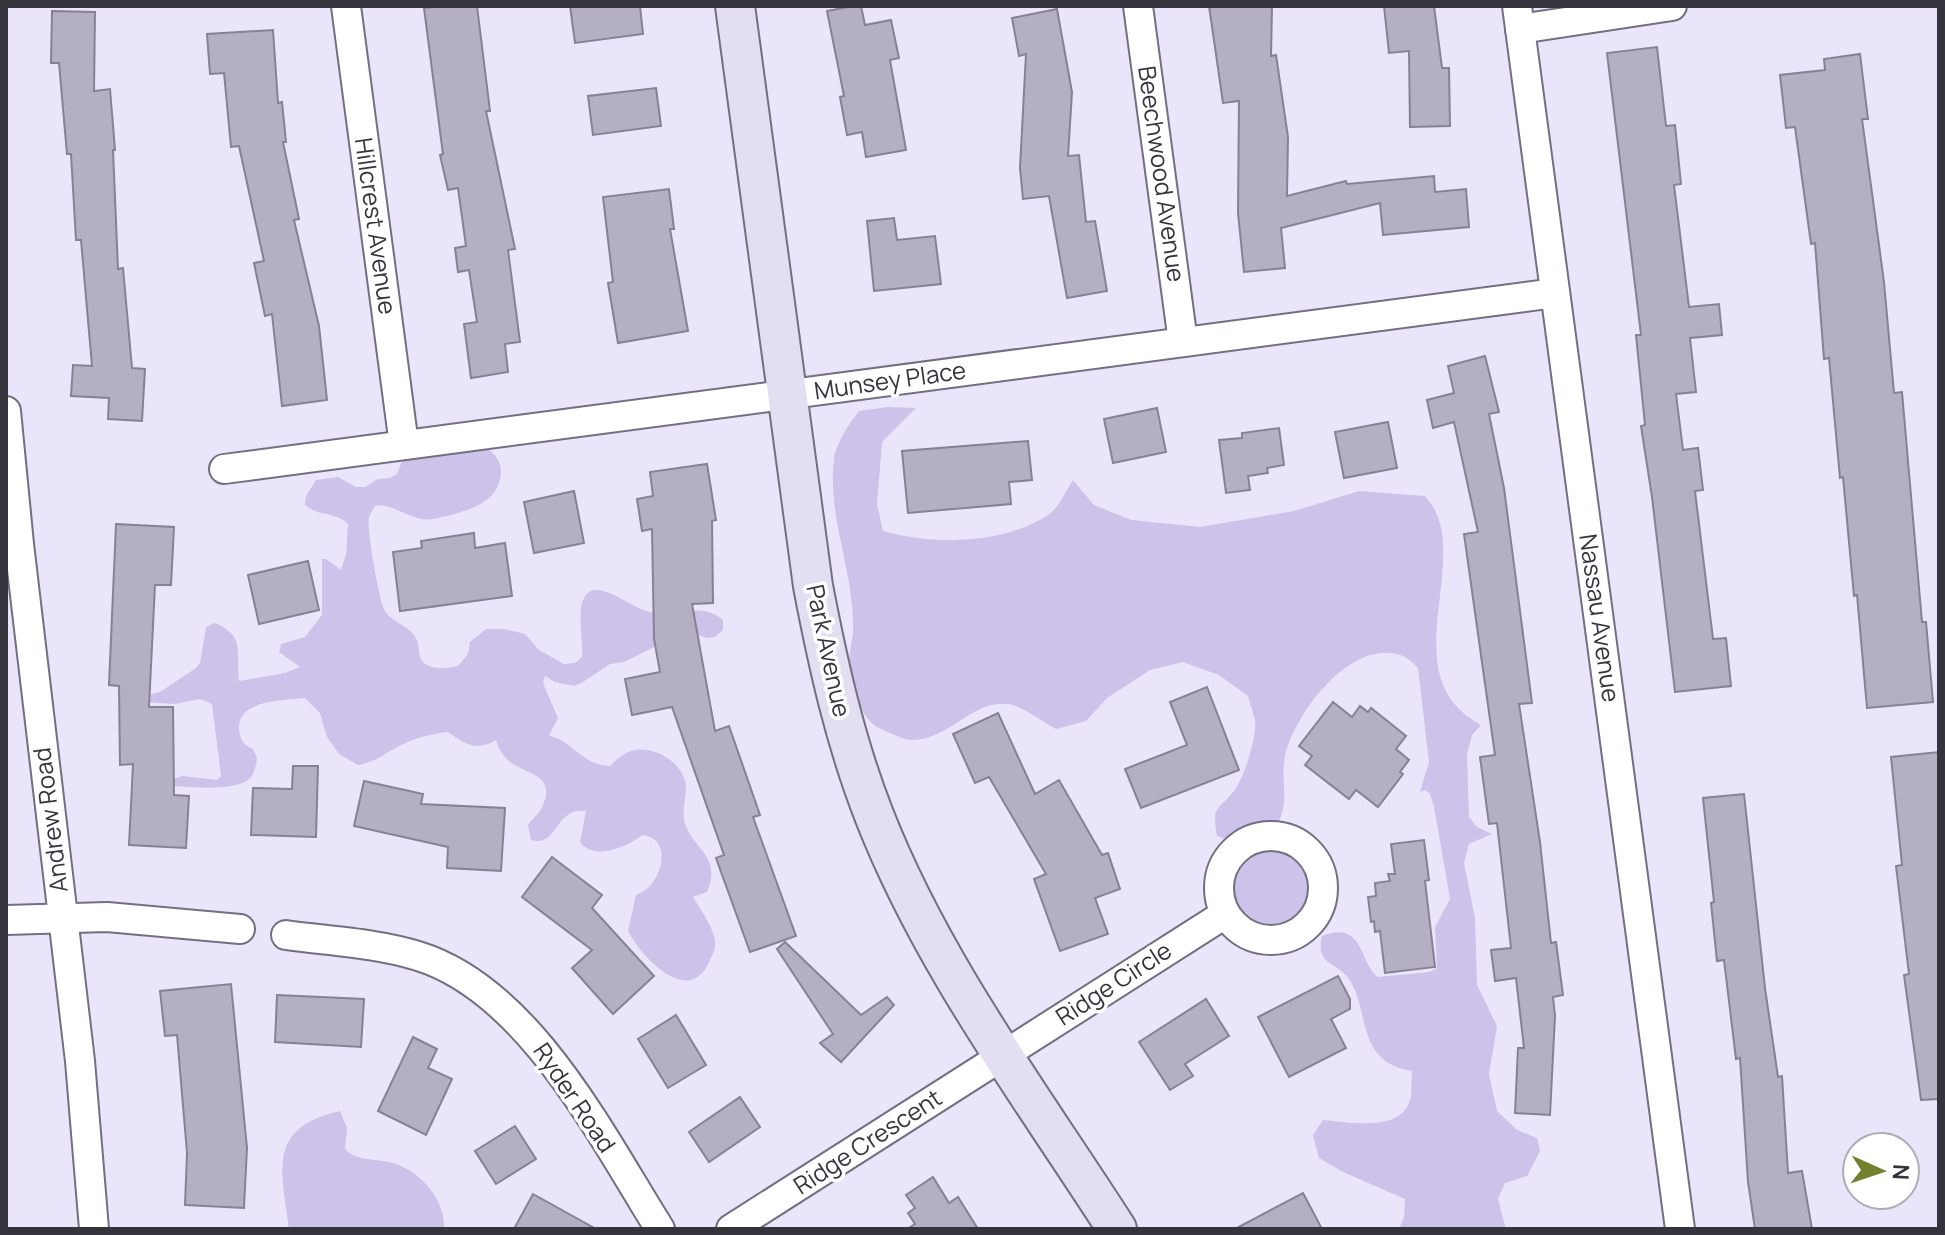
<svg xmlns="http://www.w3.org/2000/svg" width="1945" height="1235" font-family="Manrope,sans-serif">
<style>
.green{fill:#cdc2ea}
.building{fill:#b5afc4;stroke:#868194;stroke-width:2}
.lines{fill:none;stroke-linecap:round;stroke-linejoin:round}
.street-casing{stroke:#736f81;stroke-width:32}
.secondary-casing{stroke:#736f81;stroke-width:42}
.street{stroke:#fff;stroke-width:28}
.secondary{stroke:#e4def2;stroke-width:38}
.labels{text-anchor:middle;stroke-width:7;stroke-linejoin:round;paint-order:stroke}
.street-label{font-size:24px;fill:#35333c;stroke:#fff}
</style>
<rect width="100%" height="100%" fill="#ebe5fb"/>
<g class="green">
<path d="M888 407 916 408 882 442 877 504 883 531C932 545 1003 545 1048 515 1058 509 1066 490 1073 480L1094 505 1131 520 1200 527 1294 511 1359 491 1425 496C1479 554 1387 675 1481 725L1472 735 1467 754 1469 817 1477 827 1492 834 1469 844 1464 863 1475 918 1477 985 1497 1026 1489 1074 1497 1111 1517 1130 1537 1138 1540 1151 1527 1176 1505 1183 1498 1199 1506 1229H1399L1404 1217 1405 1199 1343 1172 1319 1158 1313 1135 1323 1120C1349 1122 1404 1134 1411 1096 1412 1088 1411 1079 1412 1071 1355 1062 1371 1012 1349 979 1336 961 1315 965 1322 936 1365 919 1359 964 1378 977L1430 972 1437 968 1435 927 1450 899 1434 807 1430 794 1426 790 1420 792 1429 762 1418 668C1414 664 1408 658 1403 656 1352 636 1295 713 1285 756 1280 779 1290 801 1278 823L1228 840 1217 836C1212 806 1216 813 1233 792 1244 779 1257 737 1255 720 1253 712 1250 704 1248 696L1219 675 1183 662 1150 670 1107 698 1086 721 1056 729C1045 723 1020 705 1008 704 972 700 950 739 913 740 903 740 888 732 879 728 863 721 854 692 850 676 846 659 853 645 853 628 854 571 827 517 834 459 836 443 849 424 859 411Z"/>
<path d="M410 441C430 442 466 439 483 447 508 457 505 487 485 501 473 510 448 516 433 519 412 523 394 502 375 506 373 510 370 513 369 517 366 527 379 599 384 609 391 623 409 625 416 638 421 647 416 659 427 665 437 670 449 668 458 666L468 654 470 642 486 629H505L525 634 539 650 564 664 575 663 582 657C584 641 574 602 589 592 603 583 632 607 646 611 672 619 701 600 723 620V630L715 637 707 638 695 634 668 640 624 662 610 664 583 682 574 686 555 682 545 676 543 683 558 718 549 736C573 740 581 765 610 766 617 759 625 751 636 750 656 747 680 762 685 781 688 793 682 806 684 819 690 849 723 854 707 892L693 897C700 909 710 922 714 936 717 945 714 952 710 960 690 1009 642 958 628 931L636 895C640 893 644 891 648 888 663 874 671 839 643 835 627 846 595 862 580 842L586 811C554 807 558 848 531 840L528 825C531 819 537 816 540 811 560 774 527 776 509 761 502 755 499 749 496 740 476 752 465 744 448 732 430 734 415 738 399 746 384 754 375 762 358 765L339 754 327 737 320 713 305 698C283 700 236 700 239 730 240 740 244 745 253 749L257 758C256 764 255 772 251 777 237 794 176 786 156 784L183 776 217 780 221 776 212 704 200 699 175 704 126 701 160 692 196 668 200 663 206 627 215 623C247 637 235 652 239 681L285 673 300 667 279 652 281 644 305 637 322 615V559H326L341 570 346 555 348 524C335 511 319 517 305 505L306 496 316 480 338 477 356 487H365L378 479 390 478 397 474Z"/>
<circle cx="1271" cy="888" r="52"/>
<path d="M340 1111 347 1128 345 1149C357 1162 376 1158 393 1163 420 1171 446 1200 444 1229H289C282 1169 266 1128 340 1111Z"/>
</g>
<g class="building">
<path d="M441 6H477L490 111H486L515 249 508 250 520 342 505 344 508 372 471 378 464 324 477 322 469 270 458 272 455 248 466 246 458 188 448 190 440 155 443 154 424 8Z"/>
<path d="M570 6H640L643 34 575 43Z"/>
<path d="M853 6H861L865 25 891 20 899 58 890 60 906 150 866 157 862 132 847 135 840 97 844 96 827 11Z"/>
<path d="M1209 6H1272L1271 56 1276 55 1288 137 1287 196 1346 181 1347 184 1434 176 1435 192 1466 189 1469 227 1383 235 1380 203 1281 228 1285 268 1244 272 1238 213 1239 101 1223 103Z"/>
<path d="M1384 6H1434L1442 68H1449L1450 126 1410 127 1409 51 1389 53Z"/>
<path d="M1057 9 1072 92 1068 156 1079 155 1086 222 1095 221 1107 291 1067 298 1049 196 1023 199 1020 168 1026 54 1019 56 1012 18Z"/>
<path d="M52 11 95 12 94 91 110 89 115 150H113L118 269 123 268 132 368 145 369 142 421 108 419 109 398 71 396 73 365 92 366 81 240H76L71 154H67L59 63H51Z"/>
<path d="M273 30 278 103 282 102 286 142H283L299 219 294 220 319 326 327 400 282 406 272 314 265 316 254 263 264 261 239 146 231 147 224 73 210 74 207 34Z"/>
<path d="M1657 47 1666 126 1675 125 1681 184 1674 185 1689 307 1719 304 1722 335 1690 338 1696 392 1676 394 1683 450 1698 448 1703 490 1695 491 1713 639 1726 638 1731 686 1675 692 1652 497 1641 426 1645 425 1636 335H1641L1607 53Z"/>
<path d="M1860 54 1868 119H1862L1884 282 1894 393 1902 392 1922 622H1926L1933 702 1867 708 1857 595 1854 596 1843 477 1840 478 1829 358 1824 359 1815 243 1811 244 1795 127 1786 128 1780 75 1825 70 1824 59Z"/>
<path d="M656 88 661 126 593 135 588 96Z"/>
<path d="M669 189 674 229H670L688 331 618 343 608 283 613 282 603 197Z"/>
<path d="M894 218 897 240 935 236 941 284 874 291 867 221Z"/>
<path d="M1485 356 1499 412 1489 414 1504 488 1532 703 1519 704 1540 842 1551 943 1556 942 1563 995 1553 997 1555 1016 1550 1115 1515 1113 1518 1048H1524L1516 978 1495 981 1491 950 1511 948 1497 823 1489 824 1480 757 1495 755 1464 534 1478 532 1454 422 1433 428 1427 400 1454 393 1448 366Z"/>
<path d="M1157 408 1166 452 1113 463 1104 419Z"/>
<path d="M1388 422 1397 468 1344 478 1335 432Z"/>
<path d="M1279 428 1284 465 1267 468 1268 473 1248 476 1250 490 1226 493 1219 440 1242 438V433Z"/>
<path d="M1028 441 1032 480 1009 482 1011 504 908 513 902 451Z"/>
<path d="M707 464 716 520 712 521 713 603 692 604 715 731 729 726 760 815 753 817 796 936 750 952 716 858 724 855 672 707 632 715 625 679 660 672 654 639 652 529 642 531 637 499 653 496 650 472Z"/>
<path d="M574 491 584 543 534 553 524 502Z"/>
<path d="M116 524 174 527 171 585H155L149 707H173L174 795 189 796 186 848 129 845 133 764 120 765 119 686 109 685Z"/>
<path d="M474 533 475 548 505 543 512 596 400 611 393 552 422 548 421 541Z"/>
<path d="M308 561 319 610 259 624 248 575Z"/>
<path d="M1207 687 1239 770 1141 808 1125 769 1187 745 1170 702Z"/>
<path d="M1333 702 1352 717 1360 706 1368 712 1371 708 1406 736 1396 749 1409 760 1400 772 1403 774 1378 807 1356 790 1349 799 1305 765 1312 756 1299 746Z"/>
<path d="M998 713 1035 794 1059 780 1102 855 1108 853 1120 889 1095 898 1108 934 1060 951 1034 879 1046 874 989 777 975 783 953 734Z"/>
<path d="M1939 752V1099L1921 1100 1904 975 1909 974 1896 866 1902 865 1891 757Z"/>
<path d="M293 766H318L316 837 251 835 253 788 292 789Z"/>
<path d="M364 781 423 794 421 804 505 808 501 871 447 868 448 847 354 826Z"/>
<path d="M1744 794 1765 988 1778 1077 1782 1076 1788 1173 1802 1171 1812 1229H1755L1748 1182 1740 1058 1736 1059 1724 960 1717 961 1711 903 1714 902 1703 798Z"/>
<path d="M1424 840 1429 880 1425 881 1435 967 1385 973 1380 931 1375 932 1374 921 1371 922 1368 897 1376 896 1375 883 1390 881 1388 874H1395L1391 844Z"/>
<path d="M552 857 602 895 592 908 654 976 613 1014 572 968 592 950 522 897Z"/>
<path d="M785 942 861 1015 887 997 894 1005 841 1062 820 1043 833 1034 777 949Z"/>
<path d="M1338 976 1350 999V1009L1331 1019 1346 1048 1289 1077 1258 1017Z"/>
<path d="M231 984 247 1148 244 1208 185 1205 187 1153 177 1035 165 1036 160 991Z"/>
<path d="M277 995 364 999 361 1047 275 1042Z"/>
<path d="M1206 999 1229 1036 1185 1064 1193 1076 1170 1090 1139 1042Z"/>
<path d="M676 1015 706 1065 668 1088 638 1039Z"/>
<path d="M413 1037 437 1049 428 1068 452 1079 426 1135 378 1111Z"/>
<path d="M740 1097 760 1127 709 1162 689 1132Z"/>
<path d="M515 1126 536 1159 496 1184 475 1151Z"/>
<path d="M933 1177 949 1203 958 1197 978 1229H907L915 1224 908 1213 915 1208 906 1195Z"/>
<path d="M1303 1193 1322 1229H1235Z"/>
<path d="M533 1194 596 1229H514Z"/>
</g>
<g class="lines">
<defs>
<g id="street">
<path d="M346 6 404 445"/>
<path d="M1138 6 1183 342"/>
<path d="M1517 6 1680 1229"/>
<path d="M1520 29 1672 6"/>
<path d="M6 411 19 544 80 1061 94 1229"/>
<path d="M224 469 1555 293"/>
<circle cx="1271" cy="888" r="52"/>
<path d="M6 920 107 917 240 929"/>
<path d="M286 935C329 941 376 943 418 956 529 990 602 1137 660 1229"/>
<path d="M731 1229 1225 914"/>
</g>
<path id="secondary" d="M735 6 813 586C828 664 845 741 874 815 932 964 1031 1095 1117 1229"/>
</defs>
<use href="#street" class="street-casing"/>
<use href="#secondary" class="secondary-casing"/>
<use href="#street" class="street"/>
<use href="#secondary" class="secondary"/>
</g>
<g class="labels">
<g class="street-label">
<text transform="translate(1161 174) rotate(82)" y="8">Beechwood Avenue</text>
<text transform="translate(375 226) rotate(82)" y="8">Hillcrest Avenue</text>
<text transform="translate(890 381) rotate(-8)" y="8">Munsey Place</text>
<text transform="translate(1599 618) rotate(82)" y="8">Nassau Avenue</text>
<text transform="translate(828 651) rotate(78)" y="8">Park Avenue</text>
<text transform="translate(51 820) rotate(-97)" y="8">Andrew Road</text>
<text transform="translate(1114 984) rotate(-33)" y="8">Ridge Circle</text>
<text transform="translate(574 1098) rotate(56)" y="8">Ryder Road</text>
<text transform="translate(868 1142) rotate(-33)" y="8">Ridge Crescent</text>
</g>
</g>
<rect width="1945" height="1235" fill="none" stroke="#35333c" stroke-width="16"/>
<g transform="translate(1881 1171) rotate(93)"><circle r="38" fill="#ffffff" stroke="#aeadb1" stroke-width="2"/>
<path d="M0-6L14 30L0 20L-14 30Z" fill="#73802d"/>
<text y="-12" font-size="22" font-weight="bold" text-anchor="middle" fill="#35333c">N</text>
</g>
</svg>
